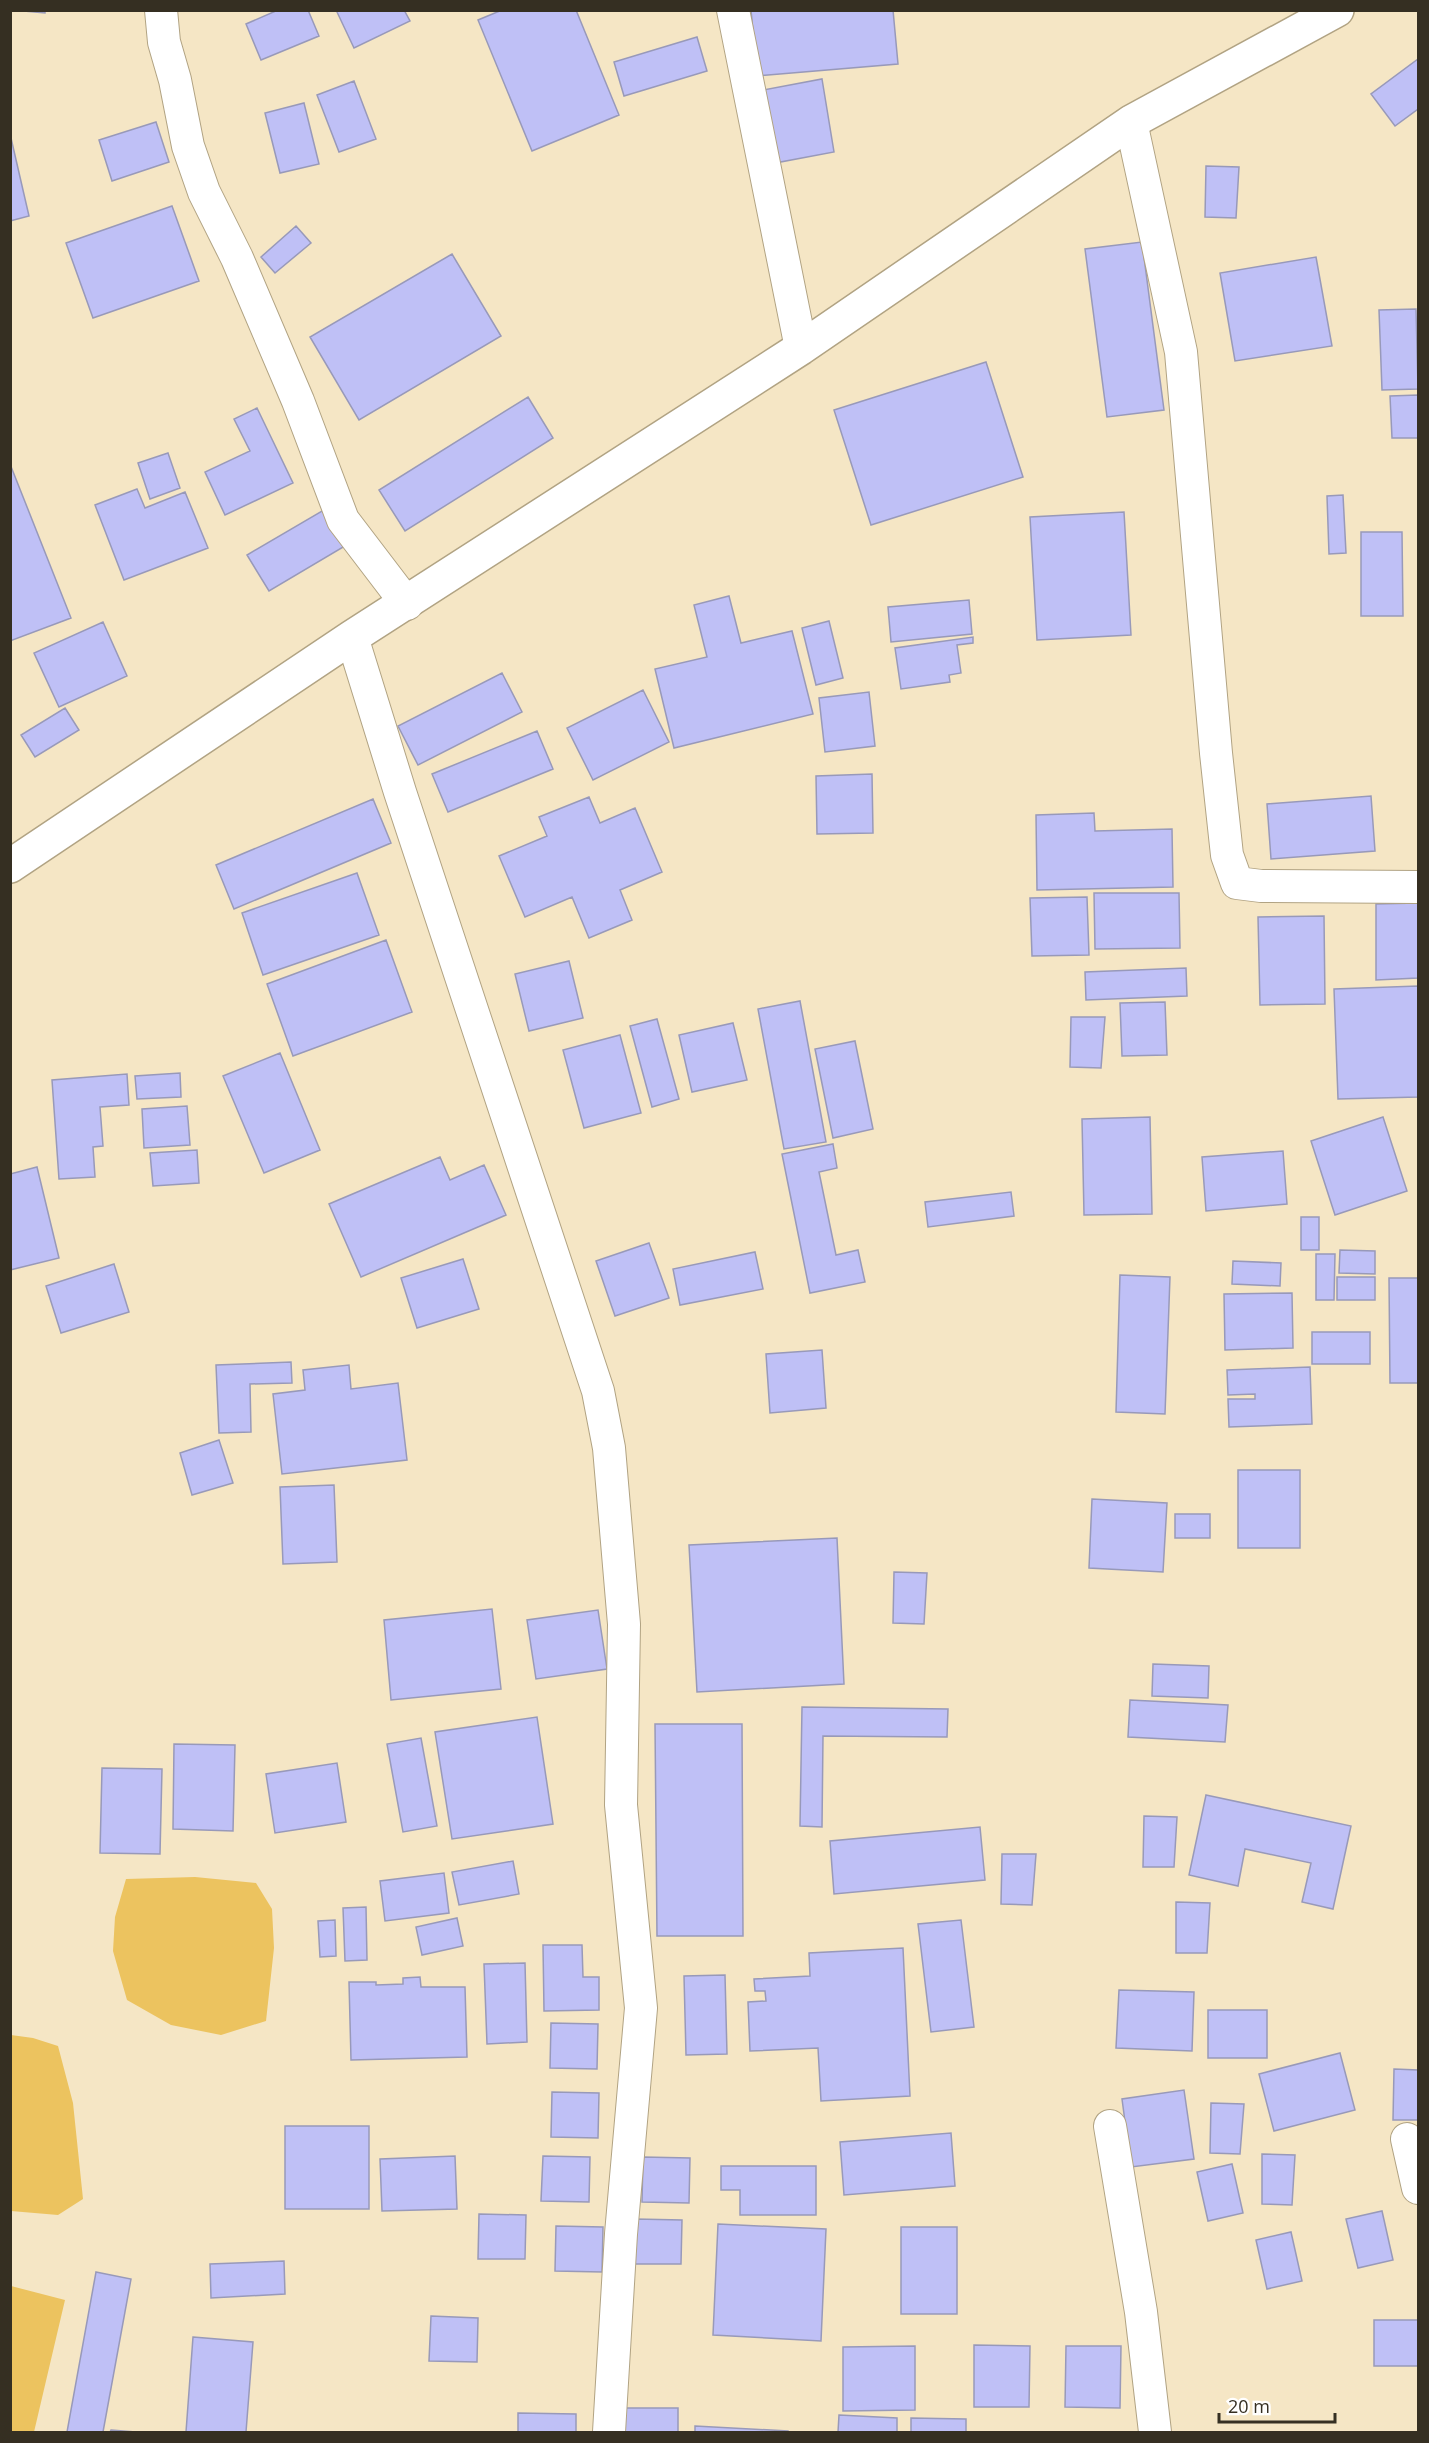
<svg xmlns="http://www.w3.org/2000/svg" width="1429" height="2443" viewBox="0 0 1429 2443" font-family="'Open Sans',sans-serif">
  <rect width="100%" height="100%" fill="#f5e6c5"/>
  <!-- water -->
  <path fill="#ecc35f" d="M195 1877 256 1883 272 1909 274 1948 266 2021 221 2035 171 2025 127 2000 113 1951 115 1917 126 1879Z
    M11 2035 33 2038 58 2046 73 2103 83 2199 58 2215 11 2211Z
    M11 2286 65 2300 34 2432H11Z"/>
  <!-- building -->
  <path fill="#bfc0f6" stroke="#9899b9" stroke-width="1.5" d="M12 10H45V13Z
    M278 10H308L319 36 261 60 246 24Z
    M339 10H404L410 21 354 48 337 12Z
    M502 10H576L619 115 532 151 478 20Z
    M751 10H893L898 64 757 76Z
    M697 37 707 71 624 96 614 62Z
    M1418 59V109L1395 126 1371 94Z
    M822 79 834 152 775 163 763 90Z
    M354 81 376 139 339 152 317 95Z
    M304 103 319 164 280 173 265 113Z
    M156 122 169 162 112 181 99 140Z
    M11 138 29 216 10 221V138Z
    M1206 166 1239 167 1236 218 1205 217Z
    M172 206 199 281 93 318 66 243Z
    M296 226 311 243 275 273 261 257Z
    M1142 242 1164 410 1107 417 1085 249Z
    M452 254 501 336 359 420 310 337Z
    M1316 257 1332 346 1235 361 1220 273Z
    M1416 309 1418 389 1382 390 1379 310Z
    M986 362 1023 477 871 525 834 410Z
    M1418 395V438H1392L1390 396Z
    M528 397 553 438 405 531 379 490Z
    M257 408 293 483 225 515 205 472 250 451 234 419Z
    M168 453 180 488 150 499 138 463Z
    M10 464 71 618 10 641Z
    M137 489 145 508 185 492 208 548 124 580 95 505Z
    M1343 495 1346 553 1329 554 1327 496Z
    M329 507 350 543 269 591 247 555Z
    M1124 512 1131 635 1037 640 1030 517Z
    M1361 532H1402L1403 616H1361Z
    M729 596 741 643 792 631 813 714 674 748 655 669 707 657 694 605Z
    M969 600 972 634 891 642 888 607Z
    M829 621 843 678 816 685 802 628Z
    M103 622 127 676 59 707 34 653Z
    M973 637V643L957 645 961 673 949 675 950 682 901 689 895 648Z
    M502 673 522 712 418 765 398 726Z
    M643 690 669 742 593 780 567 728Z
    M869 692 875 746 825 752 819 698Z
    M65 708 79 730 35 757 21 735Z
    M537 731 553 769 448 812 432 774Z
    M872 774 873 833 817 834 816 776Z
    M1371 796 1375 851 1271 859 1267 804Z
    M589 797 600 823 635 808 662 872 620 890 632 920 589 938 572 897 525 917 499 856 547 836 539 817Z
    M373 799 391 843 234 909 216 865Z
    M1094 813 1095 831 1172 829 1173 887 1037 890 1036 815Z
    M357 873 379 935 263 975 242 913Z
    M1094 893H1179L1180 948 1095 949Z
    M1087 897 1089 955 1032 956 1030 898Z
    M1418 903V978L1376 980V904Z
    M1324 916 1325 1004 1260 1005 1258 917Z
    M386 940 412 1012 293 1056 267 984Z
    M569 961 583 1018 529 1031 515 974Z
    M1186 968 1187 996 1086 1000 1085 972Z
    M1418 986V1097L1338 1099 1334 989Z
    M800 1001 826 1142 784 1149 758 1009Z
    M1165 1002 1167 1055 1122 1056 1120 1003Z
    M1071 1017H1105L1101 1068 1070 1067Z
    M657 1019 679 1099 652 1107 630 1026Z
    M733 1023 747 1080 692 1092 679 1035Z
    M620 1035 641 1113 584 1128 563 1050Z
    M855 1041 873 1129 833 1138 815 1049Z
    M280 1053 320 1150 264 1173 223 1076Z
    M180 1073 181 1097 137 1099 135 1076Z
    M127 1074 129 1105 100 1107 103 1146 93 1147 95 1177 59 1179 52 1080Z
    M187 1106 190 1145 144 1148 142 1109Z
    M1150 1117 1152 1214 1084 1215 1082 1119Z
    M1383 1117 1407 1191 1335 1215 1311 1141Z
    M833 1144 837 1168 819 1172 836 1255 858 1250 865 1282 810 1293 782 1154Z
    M197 1150 199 1183 153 1186 150 1153Z
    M1283 1151 1287 1204 1206 1211 1202 1157Z
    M440 1157 450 1180 484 1165 506 1215 361 1277 329 1204Z
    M37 1167 59 1258 10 1270V1174Z
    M1011 1192 1014 1216 928 1227 925 1202Z
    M1301 1217H1319V1250H1301Z
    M649 1243 669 1298 615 1316 596 1261Z
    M1340 1250 1375 1251V1274L1339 1273Z
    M755 1252 763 1289 680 1305 673 1269Z
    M1316 1254H1335L1334 1300H1316Z
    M463 1259 479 1309 417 1328 401 1278Z
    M1233 1261 1281 1263 1280 1286 1232 1284Z
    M114 1264 129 1312 61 1333 46 1286Z
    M1120 1275 1170 1277 1165 1414 1116 1412Z
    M1337 1277H1375V1300H1337Z
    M1389 1278H1418V1383H1390Z
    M1292 1293 1293 1348 1225 1350 1224 1294Z
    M1312 1332H1370V1364H1312Z
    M822 1350 826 1408 770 1413 766 1354Z
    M291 1362 292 1383 250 1384 251 1432 219 1433 216 1365Z
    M349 1365 351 1389 398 1383 407 1460 282 1474 273 1394 305 1390 303 1370Z
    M1310 1367 1312 1424 1229 1427 1228 1399H1255V1394L1228 1395 1227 1370Z
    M219 1440 233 1483 192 1495 180 1453Z
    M1238 1470H1300V1548H1238Z
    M334 1485 337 1562 283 1564 280 1487Z
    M1092 1499 1167 1503 1163 1572 1089 1568Z
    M1175 1514H1210V1538H1175Z
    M837 1538 844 1684 697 1692 689 1545Z
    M894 1572 927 1573 924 1624 893 1623Z
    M492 1609 501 1689 391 1700 384 1620Z
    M598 1610 607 1669 536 1679 527 1620Z
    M1153 1664 1209 1666 1208 1698 1152 1696Z
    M1130 1700 1228 1705 1225 1742 1128 1737Z
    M802 1707 948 1709 947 1737 823 1736 822 1827 800 1826Z
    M537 1717 553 1824 452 1839 435 1732Z
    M655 1724H742L743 1936H657Z
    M421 1738 437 1826 403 1832 387 1744Z
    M174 1744 235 1745 233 1831 173 1829Z
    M337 1763 346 1822 275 1833 266 1774Z
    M102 1768 162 1769 160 1854 100 1853Z
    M1206 1795 1351 1826 1333 1909 1302 1902 1311 1863 1245 1849 1238 1886 1189 1875Z
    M1144 1816 1177 1817 1174 1867H1143Z
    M980 1827 985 1880 834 1894 830 1841Z
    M1002 1854H1036L1032 1905 1001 1904Z
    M513 1861 519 1894 459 1905 452 1872Z
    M444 1873 449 1913 385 1921 380 1881Z
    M1176 1902 1210 1903 1207 1953H1176Z
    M366 1907 367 1960 345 1961 343 1908Z
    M457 1918 463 1946 422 1955 416 1927Z
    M335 1920 336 1956 320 1957 318 1921Z
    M961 1920 974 2027 931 2032 918 1924Z
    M543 1945H582L583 1977H599V2010L544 2011Z
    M903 1948 910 2096 821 2101 818 2048 750 2051 748 2002 766 2001 765 1991H755L754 1979 810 1976 809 1953Z
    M525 1963 527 2042 487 2044 484 1964Z
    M725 1975 727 2054 686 2055 684 1976Z
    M420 1977 421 1987H465L467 2057 351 2060 349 1982H376V1985L403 1984V1978Z
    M1119 1990 1194 1992 1192 2051 1116 2048Z
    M1208 2010H1267V2058H1208Z
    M551 2023 598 2024 597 2069 550 2068Z
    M1340 2053 1355 2110 1274 2131 1259 2074Z
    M1394 2069 1418 2070V2120H1393Z
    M1184 2090 1194 2159 1131 2167 1122 2099Z
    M552 2092 599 2093 598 2138 551 2137Z
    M1211 2103 1244 2104 1240 2154 1210 2153Z
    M285 2126H369V2209H285Z
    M951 2133 955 2186 844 2195 840 2142Z
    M1262 2154 1295 2155 1292 2205 1262 2204Z
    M455 2156 457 2209 382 2211 380 2159Z
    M543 2156 590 2157 589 2202 541 2201Z
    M643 2157 690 2158 689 2203 642 2202Z
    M1232 2164 1243 2213 1208 2221 1197 2172Z
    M721 2166H816V2215H740V2190H721Z
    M1382 2211 1393 2260 1358 2268 1346 2219Z
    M479 2214 526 2215 525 2259H478Z
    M635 2219 682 2220 681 2264H634Z
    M718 2224 826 2229 821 2341 713 2335Z
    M556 2226 603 2227 602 2272 555 2271Z
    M901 2227H957V2314H901Z
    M1291 2232 1302 2281 1267 2289 1256 2240Z
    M284 2261 285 2294 211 2298 210 2264Z
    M96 2272 131 2279 103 2432H67Z
    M431 2316 478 2318 477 2362 429 2361Z
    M1374 2320H1418V2366H1374Z
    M193 2337 253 2342 246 2432H186Z
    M974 2345 1030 2346 1029 2407H974Z
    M915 2346V2410L843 2411V2347Z
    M1066 2346H1121L1120 2408 1065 2407Z
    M620 2408H678V2432H619Z
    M518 2413 576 2414V2432H518Z
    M839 2415 897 2418V2432H838Z
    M911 2418 966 2419V2432H911Z
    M695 2426 788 2431V2432H695Z
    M111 2430 136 2432H110Z"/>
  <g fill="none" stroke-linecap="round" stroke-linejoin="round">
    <defs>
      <path id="minor" d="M161 10 164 42 175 80 188 146 204 192 237 258 298 401 343 520 407 604
        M733 10 801 348
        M1131 122 1181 352 1216 753 1227 855 1237 883 1261 886 1418 887
        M352 637 400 792 598 1391 609 1448 624 1624 621 1805 641 2008 621 2234 609 2432
        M1110 2126 1141 2312 1155 2432
        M1407 2139 1418 2188"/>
      <path id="trunk" d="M10 866 352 637 801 348 1131 122 1337 10"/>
    </defs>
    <!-- minor casing -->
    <use href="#minor" stroke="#b1a383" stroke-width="34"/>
    <!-- trunk casing -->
    <use href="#trunk" stroke="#b1a383" stroke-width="36"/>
    <!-- minor -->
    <use href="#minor" stroke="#fff" stroke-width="32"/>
    <!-- trunk -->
    <use href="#trunk" stroke="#fff" stroke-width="33"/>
  </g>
  <!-- border -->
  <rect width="1429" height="2443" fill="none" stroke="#352f22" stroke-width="24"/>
  <!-- scale -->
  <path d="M1219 2413v9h116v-9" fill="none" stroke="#352f22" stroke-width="3"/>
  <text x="1228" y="2413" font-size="18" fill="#352f22" stroke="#ffffff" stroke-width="4.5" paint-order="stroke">20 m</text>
</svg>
